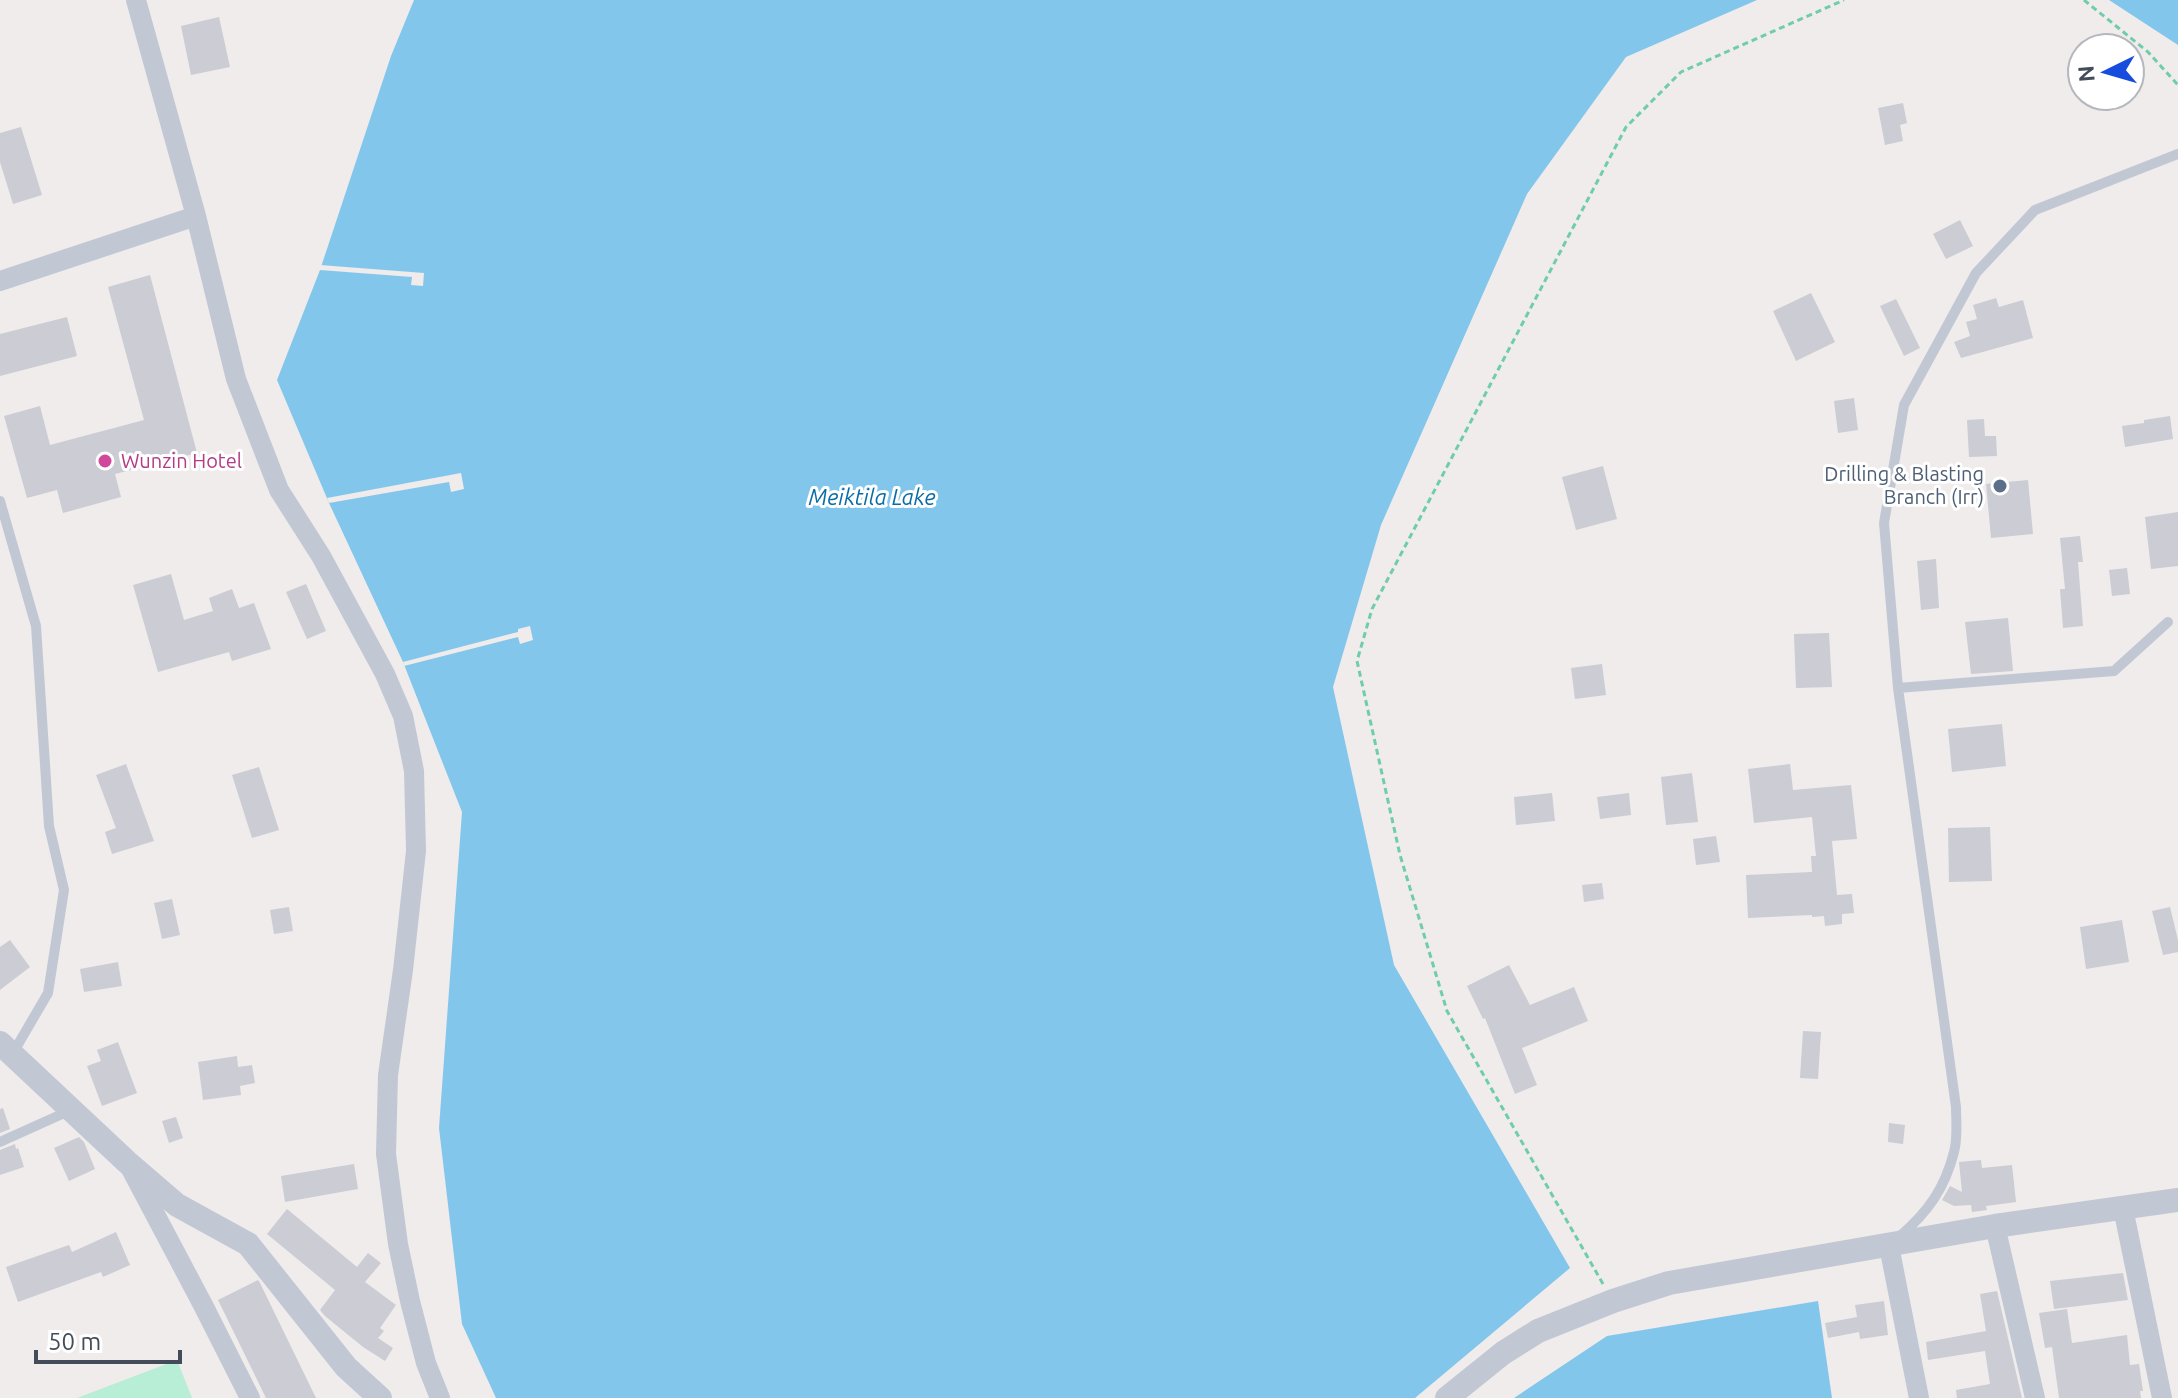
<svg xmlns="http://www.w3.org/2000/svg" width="2178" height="1398" viewBox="0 0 2178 1398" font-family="Ubuntu,sans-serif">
  <rect width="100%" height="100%" fill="#efeceb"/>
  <!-- green -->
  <path fill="#b7eed5" d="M177 1360 192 1398H77Z"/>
  <!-- water -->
  <path fill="#83c6ec" d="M414 0H1757L1626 57 1527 194 1381 525 1333 687 1394 965 1570 1268 1415 1398H496L462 1324 439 1128 462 812 403 662 329 503 277 380 320 270 391 56Z
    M2109 0H2178V45Z
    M1818 1301 1832 1398H1514L1607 1336Z"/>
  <!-- pier -->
  <path fill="#efeceb" d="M320 265 424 273 423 286 411 285 412 277 320 270Z
    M461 473 464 489 451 492 449 482 329 503 327 498Z
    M530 626 533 640 520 644 518 637 404 666 403 662 518 632V629Z"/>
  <!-- building -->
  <path fill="#cbccd4" d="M219 17 230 67 191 75 181 26Z
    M1903 103 1907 123 1900 125 1903 141 1885 145 1878 108Z
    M21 127 42 195 13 204 0 162V133Z
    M1960 220 1973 246 1946 259 1933 234Z
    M150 275 197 453 115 474 121 497 63 513 57 490 27 498 4 416 40 406 50 445 144 420 108 287Z
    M1811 293 1835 342 1796 361 1773 311Z
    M1996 298 1999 307 2023 300 2033 338 1961 358 1954 342 1970 336 1966 322 1977 319 1973 305Z
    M1896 299 1920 348 1904 356 1880 306Z
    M67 317 77 356 0 376V334Z
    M1854 398 1858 430 1838 433 1834 401Z
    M2170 416 2173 439 2125 447 2122 426 2144 423V420Z
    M1984 419 1985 436H1996L1997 456 1969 457 1967 420Z
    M1603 466 1617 519 1576 530 1562 477Z
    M2028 480 2033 534 1991 538 1986 484Z
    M2178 512V566L2151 569 2145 517Z
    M2080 536 2083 562H2078L2083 626 2063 628 2060 589H2065L2060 538Z
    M1936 559 1939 608 1921 610 1917 561Z
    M2127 568 2130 594 2112 596 2109 570Z
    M171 574 184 620 213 611 209 598 232 589 239 608 254 603 271 649 232 661 229 652 158 672 133 585Z
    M306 584 326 631 307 639 286 592Z
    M2008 618 2013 671 1971 674 1965 622Z
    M1829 633 1832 687 1796 688 1794 634Z
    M1602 664 1606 695 1575 699 1571 668Z
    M2002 724 2006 766 1952 772 1948 729Z
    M126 764 154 841 112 854 105 832 116 828 96 775Z
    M1790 764 1793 790 1851 785 1857 839 1832 841 1837 895 1852 894 1854 913 1842 914V924L1825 926 1824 916 1812 917V915L1748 918 1746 875 1812 872 1811 856H1816L1812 817 1754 823 1748 769Z
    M259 767 279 830 252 838 232 775Z
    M1692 773 1698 822 1666 825 1661 777Z
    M1552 793 1555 821 1516 825 1514 797Z
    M1629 793 1631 815 1600 819 1597 797Z
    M1990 827 1992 881 1949 882 1948 828Z
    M1716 836 1720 862 1696 865 1693 839Z
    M1602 883 1604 899 1584 902 1582 885Z
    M172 899 180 935 162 939 154 903Z
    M289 907 293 931 274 934 270 910Z
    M2170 907 2178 940V952L2163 955 2152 911Z
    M2122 920 2129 962 2086 969 2080 927Z
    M10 940 30 967 0 990V947Z
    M118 962 122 986 84 992 80 969Z
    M1509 965 1530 1005 1574 987 1588 1021 1522 1048 1537 1085 1515 1094 1485 1018 1483 1019 1467 986Z
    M1803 1031 1821 1032 1818 1079 1800 1078Z
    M118 1042 137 1093 102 1106 87 1066 101 1061 97 1050Z
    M237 1056 238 1067 252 1065 255 1083 240 1086 241 1095 203 1100 198 1062Z
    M3 1108 10 1129 0 1133V1109Z
    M176 1117 183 1138 169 1143 162 1121Z
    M1889 1123 1905 1125 1903 1144 1888 1142Z
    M79 1137 84 1142 95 1169 69 1181 54 1148Z
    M15 1144 16 1149 18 1148 24 1167 0 1175V1150Z
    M1981 1160 1982 1168 2012 1165 2016 1202 1986 1206 1987 1210 1972 1212 1971 1205 1954 1206 1942 1200 1950 1186 1962 1192 1959 1162Z
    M354 1164 358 1189 285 1202 281 1176Z
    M287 1209 357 1267 368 1253 381 1263 365 1282 396 1305 380 1328 384 1331 378 1338 393 1348 385 1361 363 1347 325 1316 320 1310 335 1290 267 1234Z
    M116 1232 130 1265 103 1277 101 1272 18 1302 6 1267 69 1245 72 1252Z
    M2123 1273 2128 1300 2054 1309 2050 1281Z
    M258 1280 260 1283 316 1398H266L218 1300Z
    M1997 1291 2022 1398H1957L1956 1390 1990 1384 1985 1351 1928 1360 1926 1342 1986 1331 1980 1294Z
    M1884 1301 1888 1335 1860 1339 1859 1332 1828 1338 1825 1323 1857 1317 1855 1305Z
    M2067 1309 2072 1343 2127 1335 2130 1365 2139 1364 2143 1391H2140L2141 1398H2059L2052 1347 2045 1348 2039 1313Z"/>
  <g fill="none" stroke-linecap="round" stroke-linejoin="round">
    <!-- path -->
    <path stroke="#6fcdad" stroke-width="3" stroke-dasharray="6 4" stroke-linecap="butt" d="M2084 0 2148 52 2178 85
      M1603 1284 1447 1011 1400 855 1357 661 1372 609 1626 127 1681 72 1844 0"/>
    <!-- service -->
    <path stroke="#c1c8d4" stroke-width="10" d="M0 501 36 626 49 826 64 890 48 993 13 1053
      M1898 688 2114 671 2168 622
      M0 1142 71 1110
      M1900 1236C1928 1212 1945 1188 1954 1152 1958 1138 1956 1121 1956 1107L1898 688 1884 523 1904 405 1976 273 2035 210 2178 154"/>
    <!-- minor -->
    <path stroke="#c1c8d4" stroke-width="20" d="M196 216 236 379 279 490 321 556 385 674 403 716 414 771 416 851 403 970 388 1075 386 1154 398 1244 410 1301 426 1363 440 1398
      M0 281 196 216 136 0
      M130 1167 203 1305 250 1398
      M2123 1208 2162 1398
      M1995 1226 2035 1398
      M1889 1246 1919 1398"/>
    <!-- tertiary -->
    <path stroke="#c1c8d4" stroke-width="24" d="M0 1043 127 1162 177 1205 248 1244 346 1367 380 1398
      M1447 1398 1503 1353 1538 1331 1613 1301 1669 1283 1995 1226 2178 1200"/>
  </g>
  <!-- markers -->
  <circle fill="#d1479c" stroke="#fff" stroke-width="3" cx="105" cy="461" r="8"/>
  <circle fill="#5c6f8a" stroke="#fff" stroke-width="3" cx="2000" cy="486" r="8"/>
  <g text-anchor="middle" stroke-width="6" stroke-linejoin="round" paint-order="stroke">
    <!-- hotel labels -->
    <g font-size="20" fill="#b23c85" stroke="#fff" text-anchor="start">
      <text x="121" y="468">Wunzin Hotel</text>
    </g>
    <!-- service labels -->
    <g font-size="20" fill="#4e5e75" stroke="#fff" text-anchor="end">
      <text x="1984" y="481">Drilling &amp; Blasting<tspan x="1984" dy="23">Branch (Irr)</tspan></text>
    </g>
    <!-- water labels -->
    <g font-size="22" font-style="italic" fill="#0a6ca6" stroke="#fff">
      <text x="872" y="505">Meiktila Lake</text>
    </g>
  </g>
  <!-- north arrow -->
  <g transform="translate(2106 72) rotate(265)"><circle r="38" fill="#ffffff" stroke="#b4b7bd" stroke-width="2"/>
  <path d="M0-6L14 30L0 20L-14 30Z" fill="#164dde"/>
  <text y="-12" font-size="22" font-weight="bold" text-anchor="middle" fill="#444c59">N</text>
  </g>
  <!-- scale -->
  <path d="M36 1350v12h144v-12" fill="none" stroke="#444c59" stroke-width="4"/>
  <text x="48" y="1350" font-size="24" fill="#444c59" stroke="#ffffff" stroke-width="6" paint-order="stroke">50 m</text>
</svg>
